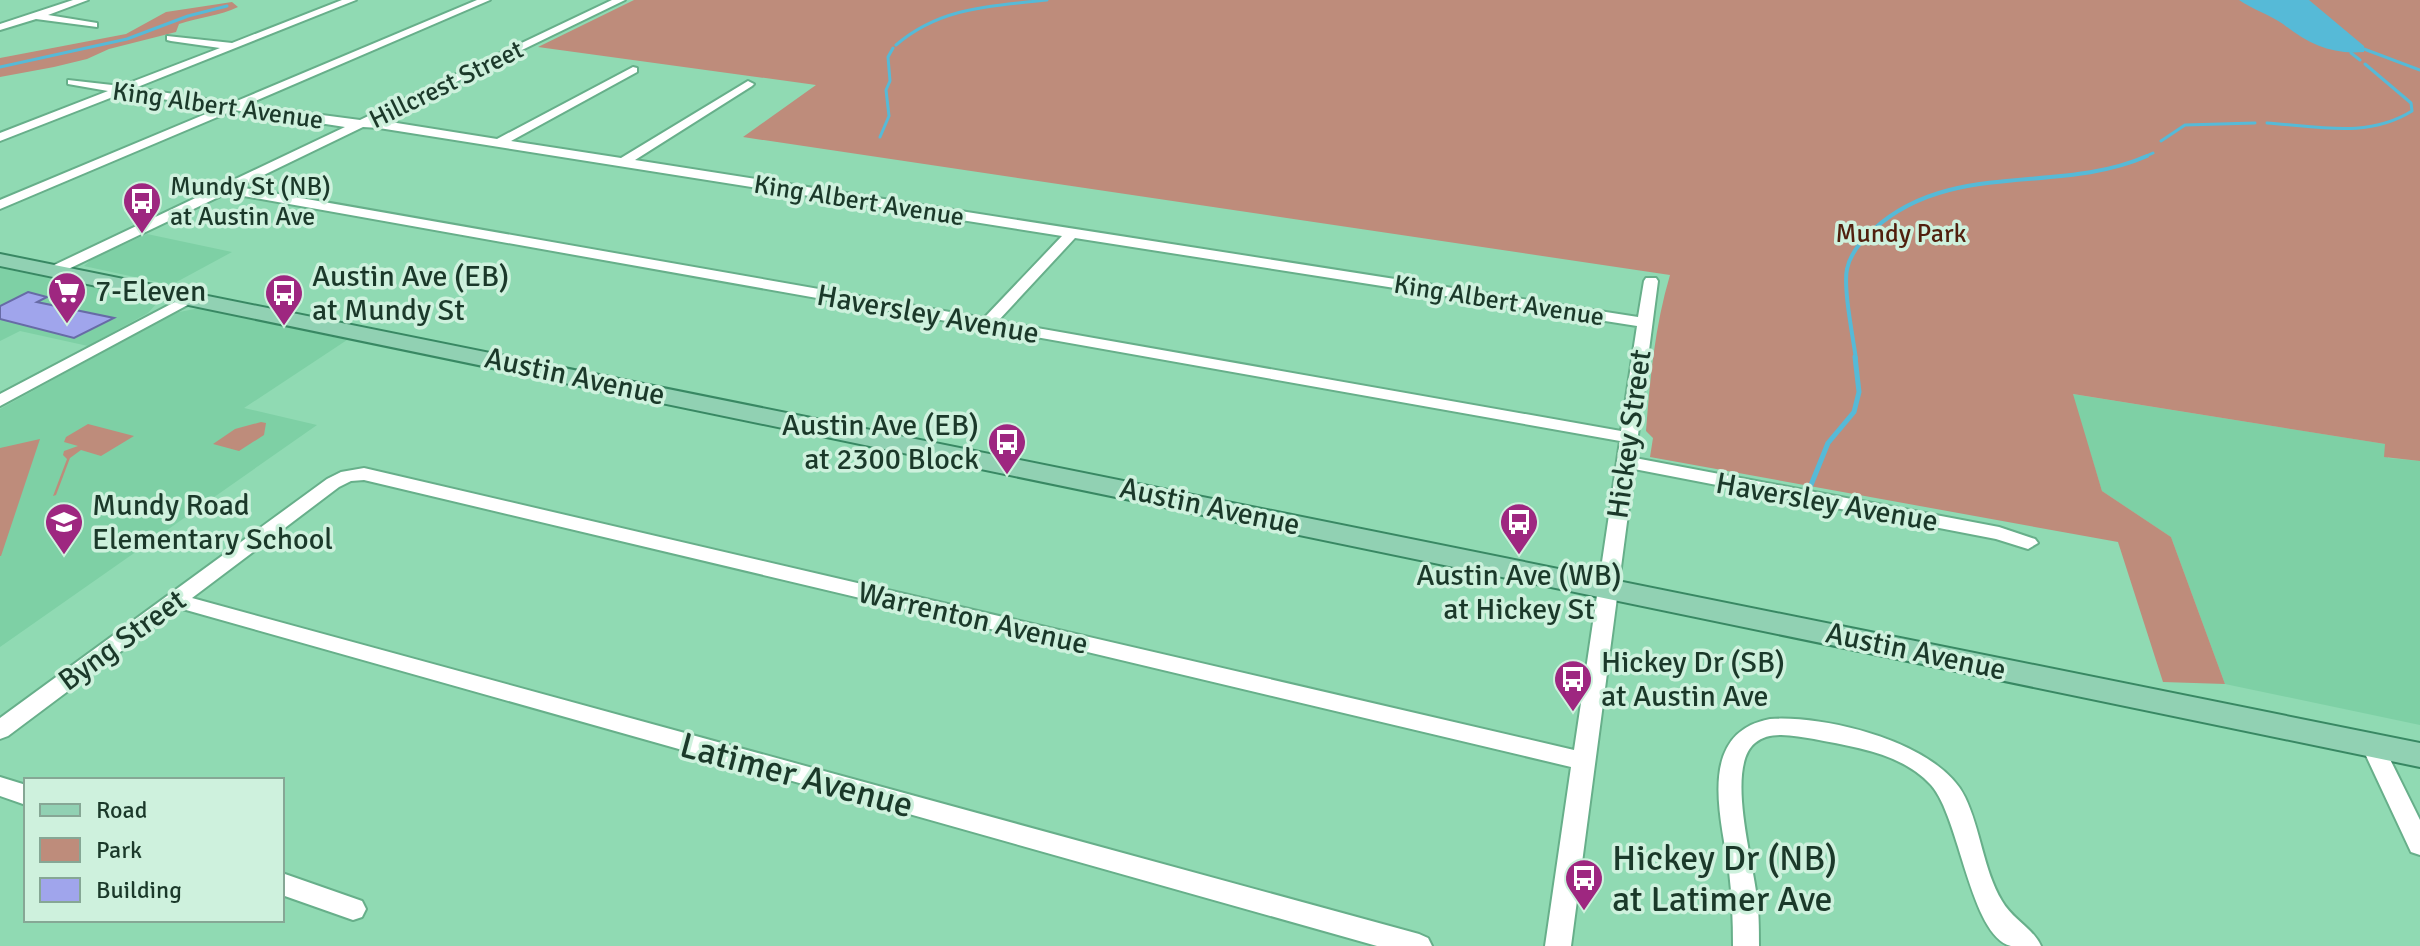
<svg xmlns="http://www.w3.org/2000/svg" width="2420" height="946" viewBox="0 0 2420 946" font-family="Signika,sans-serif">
  <rect width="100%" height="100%" fill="#90dab3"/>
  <!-- built -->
  <path fill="#7ed0a5" d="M147 234 232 252 171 285 84 266 92 259Z
    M0 268 149 298 157 303 148 313 88 346 20 331 0 341Z
    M200 308 347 340 244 408 317 425 0 647V409L174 313Z
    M2072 394 2385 444 2388 458 2420 461V725L2225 684 2171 537 2102 491Z"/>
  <!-- green -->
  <path fill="#be8c7b" d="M634 0H2420V461L2384 457 2385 444 2073 394 2102 491 2171 537 2225 684 2163 682 2118 542 1650 457 1653 438 1646 431C1650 379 1655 325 1670 275L743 137 816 85 538 47Z
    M232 2 238 7C220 16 199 17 179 24L176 32 109 49 87 59 54 67 0 77V58L126 34 166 12Z
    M261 422 266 423 264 435 239 451 213 444 235 429Z
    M88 424 134 436 101 456 81 450 70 458 56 495 53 496 67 459 63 455 64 451 78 446 64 442 66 437Z
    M40 439 1 556H0V448Z"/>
  <!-- water -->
  <path fill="#56bad7" d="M2239 0H2309L2364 46V52C2332 55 2308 44 2283 24 2270 15 2252 9 2239 0Z"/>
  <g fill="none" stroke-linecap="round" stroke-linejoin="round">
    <!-- stream-far2 -->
    <path stroke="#56bad7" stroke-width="3" d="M896 45C940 7 991 6 1047 0
      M2364 49 2420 70
      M2351 53 2360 60
      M0 67 127 39 188 16 227 6
      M2267 123C2317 126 2367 139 2412 111L2411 103 2365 64
      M880 137 889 116 886 90 890 81 888 57 893 48
      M2161 141 2185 125 2255 123
      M2142 158 2153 153"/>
    <!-- stream-far1 -->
    <path stroke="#56bad7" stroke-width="4" d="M1856 359C1853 337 1843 288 1847 269 1850 253 1863 239 1874 229 1951 159 2059 195 2147 156"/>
    <!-- stream -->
    <path stroke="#56bad7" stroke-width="5" d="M1811 485 1828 443 1854 412 1859 392 1855 357"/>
  </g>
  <!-- building -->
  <path fill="#a0a5ec" stroke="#676ba6" stroke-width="2" d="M28 292 47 297 37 302 114 318 74 338 0 319V306Z"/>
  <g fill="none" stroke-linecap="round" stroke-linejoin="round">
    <defs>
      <path id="minor" d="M73 0H88L48 15 97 23V27L36 19 0 30V24Z
        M342 0H356L135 88 232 103 477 0H490L246 105 360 120 612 0H625L378 120 497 139 633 67 637 68V72L511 141 621 158 748 81 754 84 752 86 635 160 1638 317 1644 281 1646 278H1656L1658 281 1635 458 1999 527 2035 539 2038 543 2028 549 1996 539 1634 469 1571 946H1545L1571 767 364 480 351 481 339 487 192 598 1419 934 1428 938 1432 946H1377L179 608 8 736 0 739V718L327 479 341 472 364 468 1574 750 1620 441 227 193 60 273H50V267L345 127 234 110 0 209V200L220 108 123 93 0 141V133L108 91 68 84V80L121 86 220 48 171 41 167 40V36L232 43ZM363 127 379 128 1062 236 984 318 239 187ZM1075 238 1637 326 1621 431 998 321Z
        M190 294 197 298 195 301 0 406V394Z
        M1770 719C1827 715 1939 743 1965 797 1981 830 1983 869 2002 901 2012 919 2033 928 2041 946 2032 946 2019 946 2011 946 1970 936 1960 817 1931 785 1902 753 1854 747 1814 739 1795 736 1770 730 1755 743 1726 766 1752 859 1756 891 1759 909 1759 928 1759 946H1733C1733 921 1732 896 1729 871 1721 817 1696 733 1770 719Z
        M2372 736 2380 739 2420 820V855L2411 852 2361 745 2364 739Z
        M0 777 26 785V805L0 796Z
        M282 873 362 901 366 909 362 917 353 920 282 895Z"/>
      <path id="major" d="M0 254 2420 743V767L0 266Z"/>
    </defs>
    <!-- minor casing -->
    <use href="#minor" stroke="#67af8a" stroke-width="4"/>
    <!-- major casing -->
    <use href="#major" stroke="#388863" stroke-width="4"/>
    <!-- minor -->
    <use href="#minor" fill="#fff" fill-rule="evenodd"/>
    <!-- major -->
    <use href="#major" fill="#91d1b3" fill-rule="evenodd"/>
  </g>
  <!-- icons -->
  <defs>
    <symbol id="bus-pin" viewBox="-11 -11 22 30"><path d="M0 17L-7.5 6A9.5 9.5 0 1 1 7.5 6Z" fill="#9e2780" stroke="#cef1dd"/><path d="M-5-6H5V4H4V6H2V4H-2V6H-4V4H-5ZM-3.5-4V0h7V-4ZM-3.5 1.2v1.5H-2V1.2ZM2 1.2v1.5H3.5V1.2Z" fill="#fff"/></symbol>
    <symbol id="supermarket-pin" viewBox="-11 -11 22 30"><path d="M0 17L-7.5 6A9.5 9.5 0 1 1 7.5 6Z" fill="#9e2780" stroke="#cef1dd"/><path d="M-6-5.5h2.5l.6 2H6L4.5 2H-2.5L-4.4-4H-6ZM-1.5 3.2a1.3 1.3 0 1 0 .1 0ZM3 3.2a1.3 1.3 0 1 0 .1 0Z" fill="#fff"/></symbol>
    <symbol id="school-pin" viewBox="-11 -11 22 30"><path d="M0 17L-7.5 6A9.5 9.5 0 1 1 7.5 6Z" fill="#9e2780" stroke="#cef1dd"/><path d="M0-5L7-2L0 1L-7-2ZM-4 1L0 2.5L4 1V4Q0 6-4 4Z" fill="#fff"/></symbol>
  </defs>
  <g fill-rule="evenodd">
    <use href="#bus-pin" x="120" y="179" width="44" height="60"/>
    <use href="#supermarket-pin" x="45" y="269" width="44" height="60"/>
    <use href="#bus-pin" x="262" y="271" width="44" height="60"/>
    <use href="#bus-pin" x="985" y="420" width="44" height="60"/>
    <use href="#school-pin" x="42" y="500" width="44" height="60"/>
    <use href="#bus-pin" x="1497" y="500" width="44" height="60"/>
    <use href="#bus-pin" x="1551" y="657" width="44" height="60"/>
    <use href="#bus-pin" x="1562" y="856" width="44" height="60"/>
  </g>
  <g text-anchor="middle" stroke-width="7" stroke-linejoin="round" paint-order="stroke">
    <!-- far-street labels -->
    <g font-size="26" fill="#1b392a" stroke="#cef1dd">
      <text transform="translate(446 84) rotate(-26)" y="9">Hillcrest Street</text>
      <text transform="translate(218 105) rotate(8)" y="9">King Albert Avenue</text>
      <text transform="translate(859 200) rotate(9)" y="9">King Albert Avenue</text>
      <text transform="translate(1499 300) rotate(9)" y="9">King Albert Avenue</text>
    </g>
    <!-- far-poi labels -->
    <g font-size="26" fill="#1b392a" stroke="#cef1dd" text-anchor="start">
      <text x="170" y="195">Mundy St (NB)<tspan x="170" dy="30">at Austin Ave</tspan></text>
    </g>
    <!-- far-park labels -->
    <g font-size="26" fill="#501f0d" stroke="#cef1dd">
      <text x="1901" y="242">Mundy Park</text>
    </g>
    <!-- poi labels -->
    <g font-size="30" fill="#1b392a" stroke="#cef1dd" text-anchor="start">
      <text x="312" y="286">Austin Ave (EB)<tspan x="312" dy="34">at Mundy St</tspan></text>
      <text x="95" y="301">7-Eleven</text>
      <text x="979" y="435" text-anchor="end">Austin Ave (EB)<tspan x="979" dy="34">at 2300 Block</tspan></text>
      <text x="92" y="515">Mundy Road<tspan x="92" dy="34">Elementary School</tspan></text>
      <text x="1519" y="585" text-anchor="middle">Austin Ave (WB)<tspan x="1519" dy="34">at Hickey St</tspan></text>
      <text x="1601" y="672">Hickey Dr (SB)<tspan x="1601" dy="34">at Austin Ave</tspan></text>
    </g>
    <!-- street labels -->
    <g font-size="30" fill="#1b392a" stroke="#cef1dd">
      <text transform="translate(928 314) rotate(10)" y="10">Haversley Avenue</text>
      <text transform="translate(575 376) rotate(12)" y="10">Austin Avenue</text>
      <text transform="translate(1629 434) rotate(-82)" y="10">Hickey Street</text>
      <text transform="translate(1827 502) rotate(10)" y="10">Haversley Avenue</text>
      <text transform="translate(1210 506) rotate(12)" y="10">Austin Avenue</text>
      <text transform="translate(973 618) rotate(13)" y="10">Warrenton Avenue</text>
      <text transform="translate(122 640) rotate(-36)" y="10">Byng Street</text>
      <text transform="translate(1916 651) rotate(12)" y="10">Austin Avenue</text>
    </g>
    <!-- near-street labels -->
    <g font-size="36" fill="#1b392a" stroke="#cef1dd">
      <text transform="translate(797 774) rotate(15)" y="13">Latimer Avenue</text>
    </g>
    <!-- near-poi labels -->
    <g font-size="36" fill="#1b392a" stroke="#cef1dd" text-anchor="start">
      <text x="1612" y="870">Hickey Dr (NB)<tspan x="1612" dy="41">at Latimer Ave</tspan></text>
    </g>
  </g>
  <!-- legend -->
  <rect x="24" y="778" width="260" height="144" fill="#cef1dd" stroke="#86a795" stroke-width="2"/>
  <rect x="40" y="804" width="40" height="12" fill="#91d1b3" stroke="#86a795" stroke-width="2"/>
  <text x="96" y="818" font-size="24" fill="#1b392a">Road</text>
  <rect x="40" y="838" width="40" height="24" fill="#be8c7b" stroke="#86a795" stroke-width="2"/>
  <text x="96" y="858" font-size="24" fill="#1b392a">Park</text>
  <rect x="40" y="878" width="40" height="24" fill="#a0a5ec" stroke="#86a795" stroke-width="2"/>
  <text x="96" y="898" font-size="24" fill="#1b392a">Building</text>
</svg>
